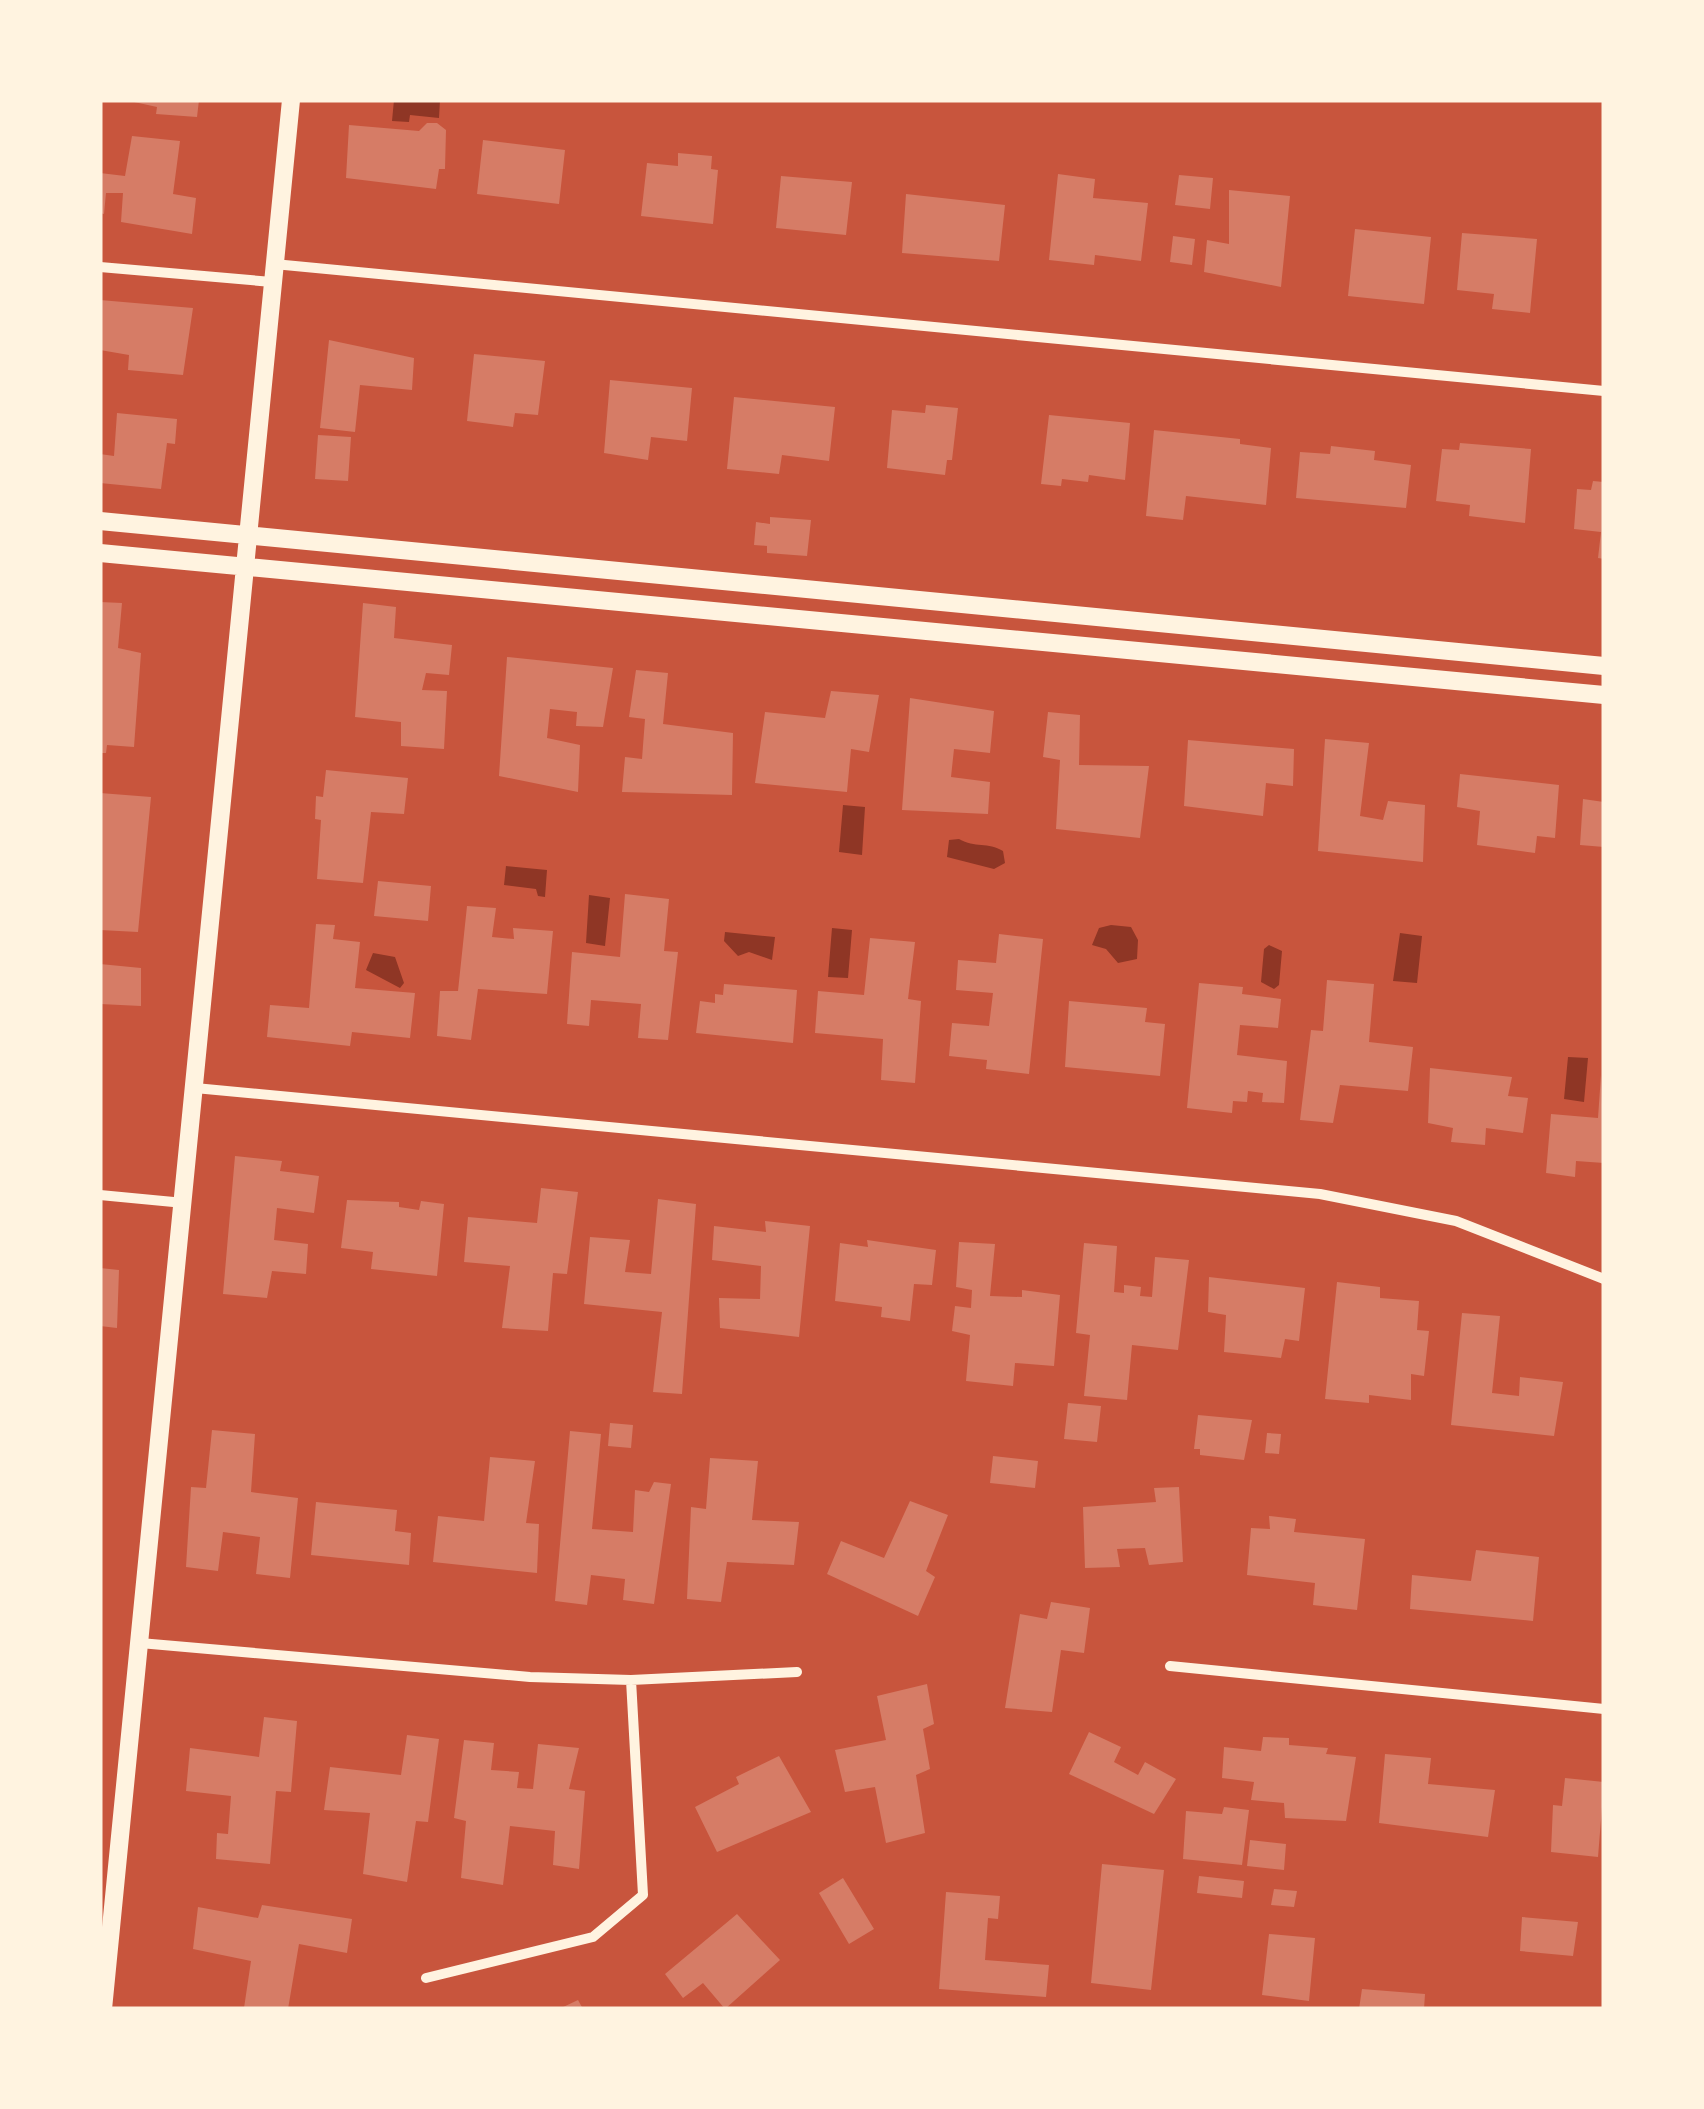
<svg xmlns="http://www.w3.org/2000/svg" width="1704" height="2109" viewBox="0 0 1704 2109" font-family="Bitter,serif">
  <rect width="100%" height="100%" fill="#c8553d"/>
  <!-- water -->
  <path fill="#8f3625" d="M394 100H440L439 118 410 115 409 122 392 121Z
    M843 805 865 807 862 855 839 852Z
    M959 839C975 848 988 842 1003 851L1005 863 994 869 947 857 949 840Z
    M506 866 547 870 545 897 538 896 536 889 504 885Z
    M589 895 610 898 605 946 586 943Z
    M1111 925 1131 927 1138 940 1137 959 1118 963 1106 949 1092 945 1099 928Z
    M832 928 852 930 848 978 828 977Z
    M725 932 775 937 772 960 749 952 738 956 724 941Z
    M1400 933 1422 936 1417 983 1393 981Z
    M1269 945 1282 951 1279 985 1274 989 1261 982 1264 949Z
    M373 953 395 957 404 983 400 988 366 970Z
    M1568 1057 1588 1058 1584 1102 1564 1099Z"/>
  <!-- building -->
  <path fill="#d67c66" d="M125 100H199L197 117 156 114 157 107Z
    M427 123H437L446 130 445 169H439L436 189 346 178 349 125 419 131Z
    M132 136 180 141 173 194 196 198 192 234 121 222 123 193H106L104 214 100 213V173L125 176Z
    M483 140 565 150 559 204 477 194Z
    M678 153 712 156 711 169 718 170 713 224 641 216 647 163 678 166Z
    M1058 174 1095 179 1093 198 1148 203 1141 261 1095 255 1094 265 1049 260Z
    M1179 175 1213 178 1210 209 1175 205Z
    M781 176 852 182 846 235 776 228Z
    M1229 190 1290 196 1281 287 1204 272 1207 240 1229 244Z
    M906 194 1005 205 999 261 902 253Z
    M1355 229 1431 237 1424 304 1348 296Z
    M1462 233 1537 239 1530 313 1492 309 1494 294 1457 290Z
    M1173 236 1195 239 1192 265 1170 262Z
    M100 300 193 308 183 375 128 370 129 355 100 350Z
    M329 340 414 358 412 390 360 385 355 432 320 428Z
    M474 354 545 361 538 415 515 413 513 427 467 421Z
    M610 380 692 388 687 441 651 437 648 460 604 453Z
    M734 397 835 407 829 461 782 455 779 474 727 469Z
    M926 405 958 408 952 460H947L945 475 887 468 892 410 925 413Z
    M117 413 177 419 175 444 167 443 161 489 100 483V454L114 456Z
    M1049 415 1130 423 1125 480 1089 475 1088 482 1062 479 1061 486 1041 484Z
    M1154 430 1240 439V444L1271 448 1266 505 1186 496 1183 520 1146 516Z
    M318 435 351 437 348 481 315 479Z
    M1460 443 1531 449 1525 523 1469 516 1470 505 1436 501 1442 449 1459 450Z
    M1331 446 1375 451 1374 460 1411 465 1406 508 1296 498 1300 452 1330 454Z
    M1593 481 1604 482V559L1598 558 1601 532 1574 529 1577 489 1591 490Z
    M770 517 811 520 807 556 767 553V546L754 545 756 522 770 524Z
    M100 602 122 603 118 648 141 653 134 747 107 745 106 753H100Z
    M363 603 396 607 394 638 452 645 449 675 426 673 422 690 447 691 444 749 401 746V722L355 717Z
    M507 657 613 668 603 727 576 726 577 712 550 709 547 738 580 745 578 792 499 776Z
    M636 670 668 673 663 724 733 733 732 795 622 792 625 757 642 759 645 719 629 717Z
    M831 691 879 695 869 752 851 749 847 792 755 783 765 712 825 718Z
    M910 698 994 711 990 753 954 749 951 777 990 782 988 814 902 810Z
    M1048 712 1080 715 1079 765 1149 766 1140 838 1056 829 1060 760 1043 757Z
    M1325 739 1369 743 1360 816 1383 820 1388 801 1425 805 1423 862 1318 851Z
    M1188 740 1294 749 1293 786 1266 783 1263 816 1184 806Z
    M326 770 408 778 404 814 371 812 363 883 317 879 321 820 315 819 316 796 323 797Z
    M1460 774 1559 785 1555 838 1537 836 1535 853 1477 845 1480 811 1457 807Z
    M100 793 151 797 138 932 100 930Z
    M1583 799 1604 802V847L1580 845Z
    M378 881 431 886 428 921 374 916Z
    M625 894 669 899 664 951 678 952 668 1040 638 1038 641 1004 591 1000 589 1026 567 1024 572 952 620 957Z
    M467 906 496 908 492 937 514 939 513 928 553 931 547 994 478 989 471 1040 437 1036 440 991H458Z
    M316 924 335 925 333 939 360 942 355 988 415 993 410 1038 352 1032 350 1046 267 1037 270 1005 309 1008Z
    M999 934 1043 939 1029 1074 986 1069 987 1060 949 1056 952 1023 989 1026 993 993 956 990 958 960 996 963Z
    M870 938 915 942 908 999 921 1001 915 1083 881 1080 883 1039 815 1033 818 991 864 995Z
    M100 964 141 968V1006L100 1004Z
    M1327 980 1374 984 1369 1042 1413 1047 1408 1091 1340 1085 1333 1123 1300 1120 1311 1030 1323 1031Z
    M1199 983 1243 987 1242 994 1281 999 1278 1028 1240 1025 1237 1055 1287 1061 1284 1103 1262 1102 1263 1093 1248 1091 1247 1102 1233 1101 1232 1113 1187 1108Z
    M724 984 797 990 793 1043 696 1033 700 1001 715 1003V994L723 995Z
    M1069 1001 1147 1008 1145 1022 1165 1024 1160 1076 1065 1067Z
    M1430 1068 1512 1077 1508 1096 1528 1098 1523 1133 1486 1128 1485 1145 1451 1142 1453 1128 1428 1123Z
    M1601 1075 1604 1163 1576 1161 1575 1177 1546 1173 1551 1114 1598 1118Z
    M235 1156 282 1161 280 1171 319 1176 314 1213 277 1208 274 1240 308 1244 306 1274 272 1271 267 1298 223 1294Z
    M541 1188 578 1192 567 1274 553 1273 548 1331 502 1328 510 1266 464 1262 468 1217 537 1223Z
    M658 1199 696 1204 682 1394 653 1392 662 1312 584 1304 590 1237 630 1240 625 1272 651 1274Z
    M347 1200 399 1202V1207L419 1210 421 1201 444 1204 437 1276 371 1269 373 1252 341 1248Z
    M765 1221 810 1226 799 1337 720 1328 719 1298 760 1299 761 1266 712 1260 714 1226 766 1232Z
    M867 1240 936 1250 932 1285 914 1284 910 1321 881 1317 882 1307 835 1301 840 1243 868 1247Z
    M959 1242 995 1244 990 1296 1022 1297V1290L1060 1295 1054 1366 1015 1363 1013 1386 966 1381 970 1335 952 1331 955 1306 971 1308 972 1290 956 1287Z
    M1084 1243 1117 1246 1114 1292 1124 1293V1285L1141 1287 1140 1296 1152 1297 1155 1257 1189 1260 1178 1350 1132 1345 1127 1400 1084 1396 1090 1335 1076 1333Z
    M100 1268 119 1270 117 1328 100 1326Z
    M1209 1277 1305 1288 1299 1341 1285 1339 1281 1358 1224 1352 1226 1315 1208 1312Z
    M1337 1282 1380 1287V1298L1419 1301 1417 1330 1429 1331 1424 1376 1411 1374V1400L1369 1395V1403L1325 1399Z
    M1462 1313 1500 1316 1492 1393 1519 1396 1520 1377 1563 1382 1554 1436 1451 1425Z
    M1068 1403 1101 1406 1097 1442 1064 1439Z
    M1198 1415 1252 1420 1244 1460 1200 1455V1449H1194Z
    M610 1423 633 1425 631 1448 608 1446Z
    M212 1430 255 1434 251 1492 298 1498 290 1578 256 1574 260 1537 223 1532 218 1571 186 1567 191 1487 206 1488Z
    M570 1431 601 1434 592 1529 633 1532 635 1490 649 1492 654 1482 671 1484 654 1604 623 1600 625 1579 591 1575 587 1605 555 1601Z
    M1267 1433 1281 1434 1279 1454 1265 1453Z
    M993 1456 1038 1461 1035 1488 990 1483Z
    M490 1457 535 1461 526 1523 539 1524 537 1573 433 1562 438 1516 484 1521Z
    M710 1458 758 1461 752 1520 799 1522 794 1565 727 1562 721 1602 687 1599 691 1507 706 1509Z
    M1179 1487 1183 1562 1149 1565 1145 1548 1117 1549 1120 1567 1085 1568 1083 1507 1156 1502 1154 1488Z
    M910 1501 948 1515 926 1571 935 1577 918 1616 827 1574 841 1541 884 1558Z
    M316 1502 397 1510 395 1531 411 1533 409 1565 311 1555Z
    M1269 1516 1296 1519 1294 1532 1365 1539 1357 1610 1313 1605 1315 1583 1247 1575 1251 1528 1270 1529Z
    M1476 1550 1539 1557 1533 1621 1410 1609 1412 1575 1471 1581Z
    M1051 1602 1090 1608 1084 1653 1061 1650 1052 1712 1005 1708 1020 1614 1047 1619Z
    M927 1684 934 1724 923 1729 930 1769 916 1775 925 1833 886 1843 875 1787 845 1792 835 1750 886 1740 877 1696Z
    M264 1717 297 1721 291 1792 276 1791 270 1864 216 1859 217 1833 228 1834 231 1796 186 1791 190 1748 259 1757Z
    M1089 1732 1121 1747 1114 1762 1138 1775 1145 1762 1176 1779 1154 1814 1069 1774Z
    M407 1735 439 1739 428 1822 416 1821 407 1882 363 1874 370 1813 324 1810 330 1767 401 1775Z
    M1263 1737 1289 1738V1745L1328 1748 1326 1754 1356 1757 1346 1821 1285 1818 1284 1803 1251 1800 1254 1782 1222 1778 1224 1747 1261 1751Z
    M464 1740 494 1743 491 1770 519 1772 517 1788 533 1789 538 1744 579 1748 569 1789 585 1791 579 1869 553 1865 555 1831 510 1826 503 1885 461 1878 466 1821 454 1818Z
    M1385 1754 1431 1758 1428 1784 1495 1790 1488 1837 1379 1823Z
    M779 1756 811 1812 717 1852 695 1807 739 1784 736 1777Z
    M1565 1778 1604 1782 1598 1857 1551 1852 1553 1805 1562 1806Z
    M1224 1807 1249 1810 1242 1865 1183 1859 1186 1811 1222 1814Z
    M1250 1840 1286 1844 1284 1870 1247 1866Z
    M1102 1864 1164 1870 1151 1990 1091 1983Z
    M1199 1876 1244 1881 1242 1898 1197 1893Z
    M843 1878 874 1929 849 1944 819 1893Z
    M1274 1889 1297 1891 1294 1907 1271 1905Z
    M946 1892 1000 1896 998 1919 988 1918 985 1960 1049 1965 1046 1997 939 1989Z
    M262 1905 352 1919 347 1953 299 1944 288 2009 244 2008 251 1961 193 1949 198 1907 258 1918Z
    M737 1914 780 1960 725 2009 703 1983 683 1998 665 1974Z
    M1522 1917 1578 1922 1573 1956 1520 1951Z
    M1269 1934 1315 1938 1309 2001 1262 1995Z
    M1362 1989 1425 1994 1424 2009H1359Z
    M578 2000 583 2009H559Z"/>
  <g fill="none" stroke-linecap="round" stroke-linejoin="round">
    <!-- minor -->
    <path stroke="#fff3e0" stroke-width="10" d="M274 264 1604 391
      M100 267 272 282
      M195 1088 1320 1194 1456 1221 1604 1279
      M100 1195 184 1203
      M140 1643 530 1677 631 1680 797 1672
      M1170 1666 1604 1709
      M426 1978 593 1937 643 1895 631 1680"/>
    <!-- tertiary -->
    <path stroke="#fff3e0" stroke-width="18" d="M100 521 1604 666
      M100 553 1604 695
      M103 2009 291 100"/>
  </g>
  <!-- border -->
  <rect width="1704" height="2109" fill="none" stroke="#fff3e0" stroke-width="205"/>
</svg>
